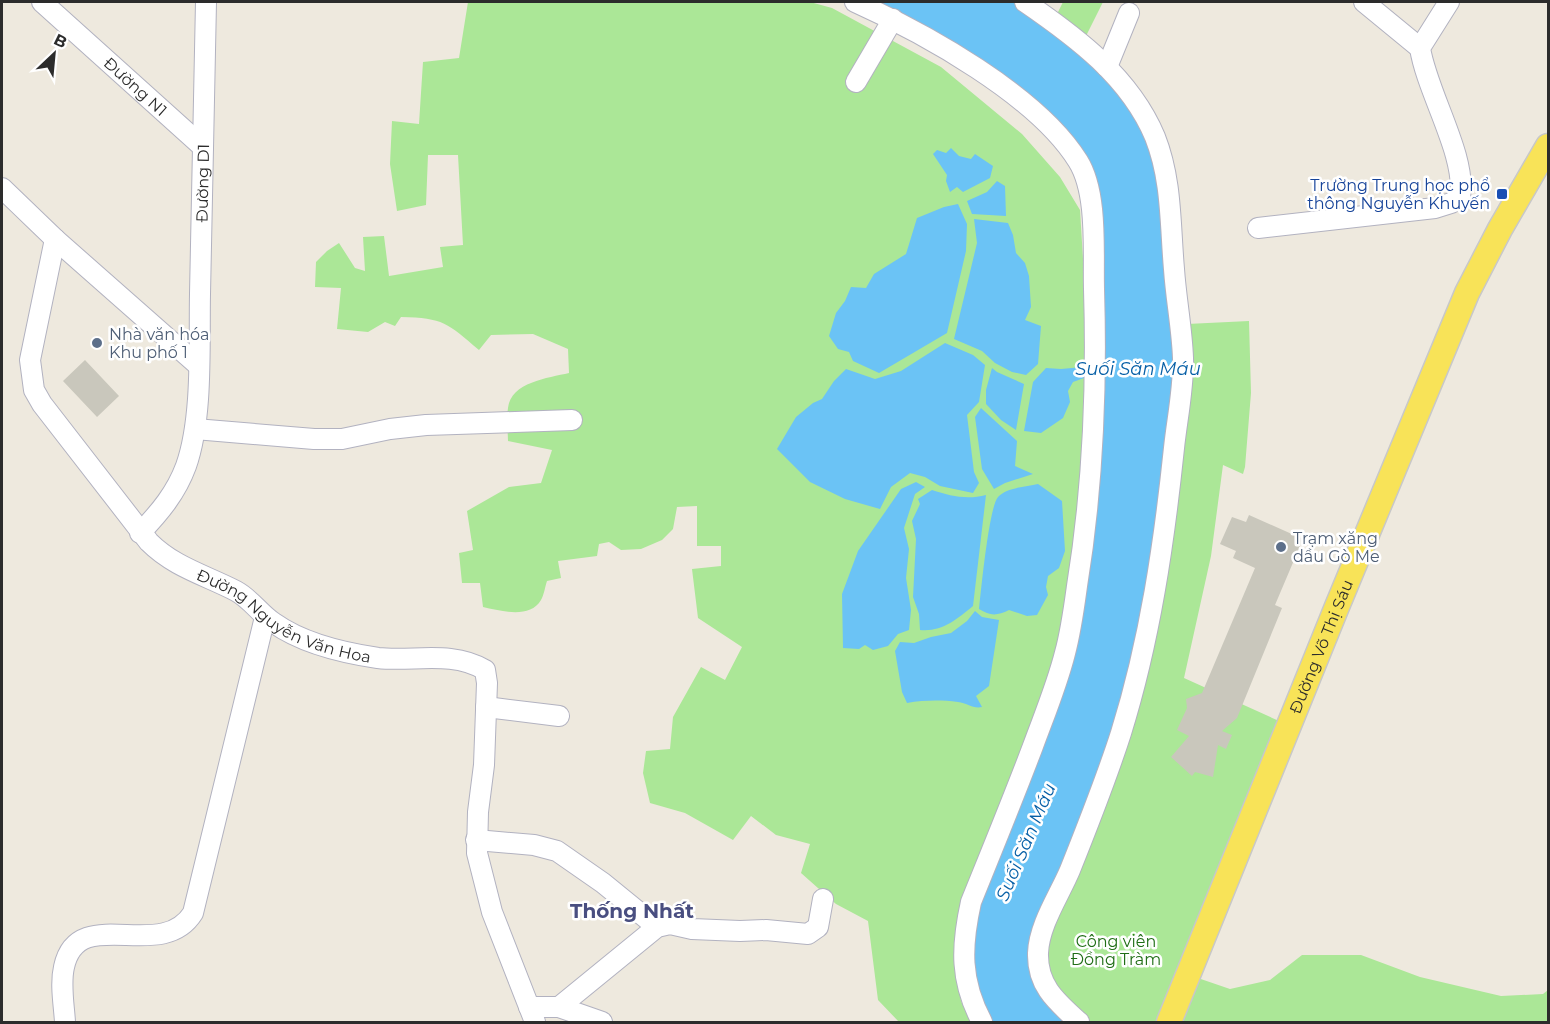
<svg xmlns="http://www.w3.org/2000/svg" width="1550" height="1024" viewBox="0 0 1550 1024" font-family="Montserrat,sans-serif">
  <rect width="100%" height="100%" fill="#eee9de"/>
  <!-- green -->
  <path fill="#abe797" d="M468 2H810L832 8 941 67 1022 134 1060 177 1080 210 1088 340 1085 435 1076 559 1056 656 955 952 961 1001 971 1022H899L878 1000 868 921 836 904 801 873 810 844 776 835 751 816 733 840 685 813 650 803 643 773 646 751 670 749 673 717 701 667 725 680 742 647 698 618 692 569 721 566V546H697V506L677 507 673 529 662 540 641 549 621 550 609 542 599 544 597 556 558 561 561 578 547 581C545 587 544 595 541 600 530 619 501 611 483 607L480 583H462L459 553 473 550 467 511 509 487 541 483 552 450 508 441C508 431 506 419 508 408 511 382 548 378 569 373L568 349 533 334 491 335 479 350C447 323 444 318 401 317L395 326 385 322 368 332 337 329 341 288 315 287 316 262 327 251 339 243 355 268 365 271 363 237 384 236 389 276 443 267 440 247 463 245 458 155H428L426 205 397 211 390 164 392 121 419 124 423 62 459 58Z
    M1063 2H1103L1085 38 1056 16Z
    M1249 321 1251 393 1245 467 1243 474 1223 465 1211 556 1184 678 1279 721 1157 1022H1090L1055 989 1045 951 1187 324Z
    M1302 955H1361L1420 977 1501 996 1543 994 1548 990V1022H1173L1192 976 1230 989 1270 980Z"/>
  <!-- water -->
  <path fill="#6bc3f5" d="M871 2H1013L1105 74 1136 115 1158 168 1177 359 1168 441 1142 628 1103 765 1035 933 1069 1022H990L971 974 978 903 1071 657 1102 298 1068 135Z
    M951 148 959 156 971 159 975 154 993 166 990 178 963 192 957 187 950 192 946 181 947 175 933 154 937 150 946 153Z
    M997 181 1005 186 1006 216 972 214 967 201 987 192Z
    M958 204 967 224 966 251 947 333 879 373 853 361 849 352 838 349 829 336 836 313 845 301 851 287 866 288 874 274 906 254 917 218 944 207Z
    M974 219 1008 223 1013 235 1016 253 1025 263 1029 276 1031 307 1025 320 1041 326 1038 364 1026 375 1012 372 995 363 982 351 954 339 977 243Z
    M945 343 973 355 985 365 979 402 967 415 974 472 979 483 973 493 940 486 925 477 910 473 891 487 880 509 845 499 810 482 777 449 796 417 813 403 822 399 834 381 846 369 875 379 901 371Z
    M1083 367 1087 377 1073 382 1068 391 1070 402 1063 418 1041 433 1024 431 1033 382 1046 368 1061 369Z
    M992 368 997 372 1024 384 1016 430 1001 420 986 404V390Z
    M981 408 1017 441 1015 466 1033 474 1005 483 994 489 982 469 975 417Z
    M916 482 925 487 915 494 904 528 909 549 906 578 911 610 909 630 898 634 888 646 873 650 865 645 859 649 843 648 842 594 858 551 901 489Z
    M1038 484 1062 501 1065 551 1059 568 1048 576 1046 587 1048 595 1037 615 1027 616 1009 610C997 616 990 616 979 609 981 591 989 507 998 497 1007 487 1026 487 1038 484Z
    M932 490C950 496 967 500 986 495L973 606C956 620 942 632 920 630L919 614 913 597 916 539 912 521 920 504 918 499Z
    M975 611 982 617 999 620 989 686 976 696 982 707C973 709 967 703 958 702 941 700 925 700 907 703L902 692 895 651 900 642 914 643 931 637 951 633 967 621Z"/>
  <!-- building -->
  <path fill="#c9c7bc" d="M85 360 119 396 97 417 63 381Z
    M1249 515 1303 539 1275 605 1282 608 1237 718 1222 731 1232 735 1226 749 1218 745 1213 777 1195 772 1192 776 1171 757 1189 736 1177 730 1187 708 1186 699 1202 693 1255 568 1233 558 1236 551 1220 544 1232 517 1246 522Z"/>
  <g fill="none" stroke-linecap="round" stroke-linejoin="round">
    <defs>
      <g id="minor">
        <path id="s1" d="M42 2 203 147"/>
        <path d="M855 2C924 33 1037 95 1078 161 1098 193 1093 251 1094 289 1097 388 1093 488 1077 586 1074 608 1071 631 1065 653 1057 685 1044 716 1033 746 1013 799 992 850 971 902 961 947 960 981 982 1022"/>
        <path d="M1025 2C1076 37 1130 77 1155 137 1172 180 1170 224 1174 269 1176 299 1182 329 1183 358 1184 387 1177 419 1174 448 1164 544 1150 640 1121 733 1106 780 1088 825 1070 870 1059 896 1039 925 1038 953 1037 986 1057 1002 1079 1022"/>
        <path d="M1364 2 1420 48"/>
        <path d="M1107 67 1129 13"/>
        <path d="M856 82 893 19"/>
        <path id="s2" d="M2 188 55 239 30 360 34 390 42 404 149 542C174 567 205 575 236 591 251 599 260 614 274 623 302 643 344 653 378 658 413 662 452 650 485 670L487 683 484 765 478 812 477 853 492 912 535 1022"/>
        <path d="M1258 228 1435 208 1451 203 1460 197C1467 156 1427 93 1420 48L1449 2"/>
        <path d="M55 239 199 366"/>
        <path d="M195 429 314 439H342L390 429 426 425 572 420"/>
        <path id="s3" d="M140 533C160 512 176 493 186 466 203 418 199 345 200 294 202 196 204 99 206 2"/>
        <path d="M486 707 559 716"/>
        <path d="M476 840 534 845 557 851 603 883 657 927"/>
        <path d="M529 1007H559L602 1022"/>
        <path d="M559 1007 657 927 670 924 692 929 740 931 766 930 808 934 818 927 823 899"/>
        <path d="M65 1022C64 1005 60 984 64 967 78 902 161 964 193 913L265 617"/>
      </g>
      <g id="major">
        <path id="s4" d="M1169 1022 1336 609 1467 293 1500 229 1548 146"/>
      </g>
    </defs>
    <!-- minor casing -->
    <use href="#minor" stroke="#b2b2c0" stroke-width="22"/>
    <!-- major casing -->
    <use href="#major" stroke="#c8c8c8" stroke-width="27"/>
    <!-- minor -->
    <use href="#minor" stroke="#fff" stroke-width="20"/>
    <!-- major -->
    <use href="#major" stroke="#f8e358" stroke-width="24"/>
  </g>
  <!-- markers -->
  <rect fill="#1a4fb4" stroke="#fff" stroke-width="2" x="1496" y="188" width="12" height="12" rx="3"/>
  <g fill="#5c6f8a" stroke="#fff" stroke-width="2">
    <circle cx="97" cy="343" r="6"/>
    <circle cx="1281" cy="547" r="6"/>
  </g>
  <g text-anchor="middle" stroke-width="5" stroke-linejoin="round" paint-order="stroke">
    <!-- street labels -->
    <g font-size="16" fill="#2c2c2c" stroke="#fff">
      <text dy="6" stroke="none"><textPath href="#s1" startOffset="126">Đường N1</textPath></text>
      <text dy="6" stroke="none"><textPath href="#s3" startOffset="366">Đường D1</textPath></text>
      <text dy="6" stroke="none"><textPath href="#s2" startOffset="574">Đường Nguyễn Văn Hoa</textPath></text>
      <text dy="6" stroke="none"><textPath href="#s4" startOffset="405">Đường Võ Thị Sáu</textPath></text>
    </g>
    <!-- transit labels -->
    <g font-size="16" fill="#164399" stroke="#fff" text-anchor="end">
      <text x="1490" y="191">Trường Trung học phổ<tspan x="1490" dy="18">thông Nguyễn Khuyến</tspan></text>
    </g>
    <!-- service labels -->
    <g font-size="16" fill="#4e5e75" stroke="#fff" text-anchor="start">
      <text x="109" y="340">Nhà văn hóa<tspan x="109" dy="18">Khu phố 1</tspan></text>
      <text x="1293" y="544">Trạm xăng<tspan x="1293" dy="18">dầu Gò Me</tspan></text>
    </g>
    <!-- park labels -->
    <g font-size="16" fill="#206e16" stroke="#fff">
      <text x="1116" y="947">Công viên<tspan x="1116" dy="18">Đồng Tràm</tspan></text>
    </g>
    <!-- water labels -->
    <g font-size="18" font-style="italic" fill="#065fa6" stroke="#fff">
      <text x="1138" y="375">Suối Săn Máu</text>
      <text transform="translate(1026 842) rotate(-67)" y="6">Suối Săn Máu</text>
    </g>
    <!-- quarter labels -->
    <g font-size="20" font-weight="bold" fill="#494e80" stroke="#fff">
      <text x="632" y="918">Thống Nhất</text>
    </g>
  </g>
  <!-- border -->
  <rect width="1550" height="1024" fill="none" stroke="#2c2c2c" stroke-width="6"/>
  <!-- north arrow -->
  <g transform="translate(54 54) rotate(26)" stroke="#ffffff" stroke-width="4.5" paint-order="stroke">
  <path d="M0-4.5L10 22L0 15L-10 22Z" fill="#2c2c2c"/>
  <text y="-9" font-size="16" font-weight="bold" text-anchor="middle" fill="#2c2c2c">B</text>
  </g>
</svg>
